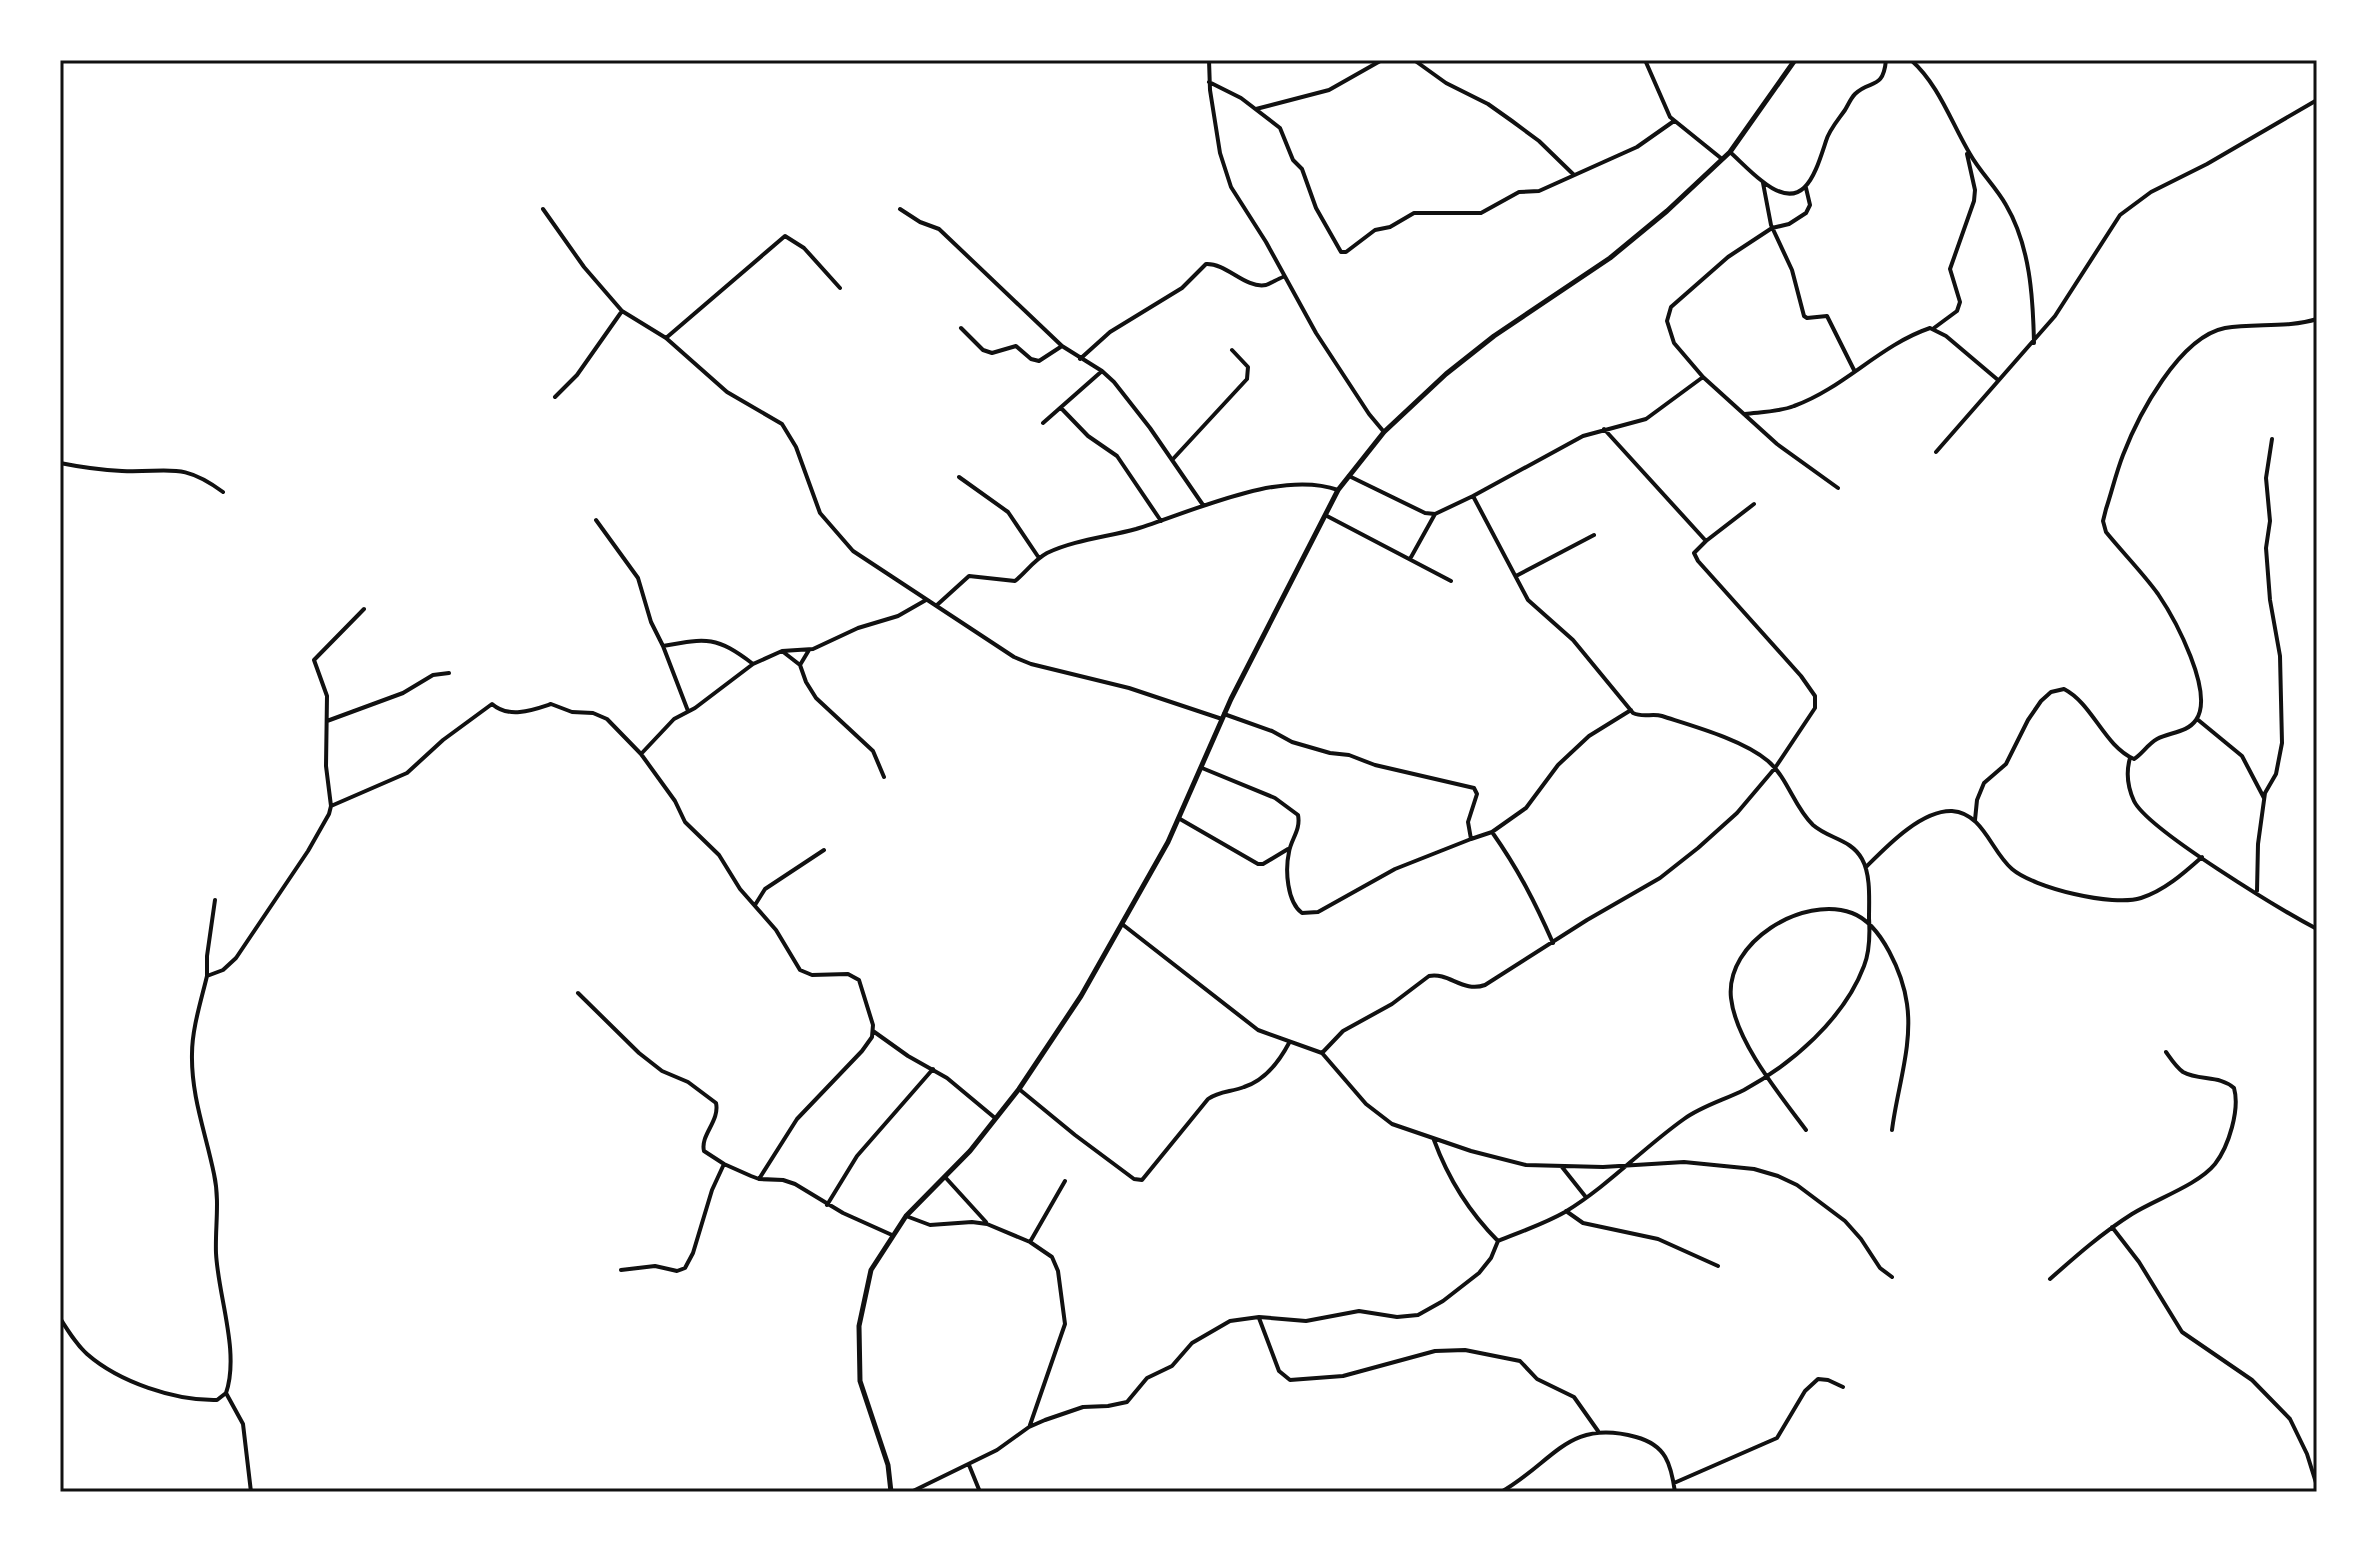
<svg xmlns="http://www.w3.org/2000/svg" width="2377" height="1552" viewBox="0 0 2377 1552" font-family="'Roboto Condensed',sans-serif">
  <rect width="100%" height="100%" fill="#fff"/>
  <g fill="none" stroke-linecap="round" stroke-linejoin="round">
    <!-- minor -->
    <path stroke="#111" stroke-width="4" d="M1209 60 1210 90 1220 153 1231 187 1266 242 1316 333 1369 414 1384 432
      M1414 60 1446 83 1488 104 1512 121 1539 141 1574 175
      M1645 60 1670 117 1722 159
      M1911 60C1939 85 1951 122 1970 154 1980 172 1996 187 2006 205 2030 246 2033 296 2034 343
      M1209 82 1241 98 1280 128 1293 160 1302 169 1316 208 1341 252H1346L1375 230 1390 227 1414 213H1481L1519 192 1539 191 1637 147 1674 121
      M1256 109 1329 90 1382 60
      M1730 152C1740 161 1750 172 1762 181 1804 215 1815 174 1826 141 1829 130 1838 120 1845 110 1848 105 1851 98 1855 94 1870 79 1883 91 1886 60
      M1763 183 1771 225 1792 270 1804 316 1807 318 1827 316 1854 370
      M543 209 584 267 622 311 666 338 727 392 782 424 796 447 820 513 853 551 1014 657 1031 664 1129 688 1222 719
      M900 209 920 222 939 229 1062 346 1102 371 1114 382 1150 428 1203 505
      M961 328 983 350 992 353 1016 346 1031 359 1039 361 1062 346
      M1934 328 1957 311 1960 302 1950 269 1974 201 1975 190 1967 154
      M666 338 785 236 804 248 840 288
      M1080 359 1110 332 1182 288 1206 264C1227 263 1245 289 1266 285 1271 283 1278 279 1283 277
      M1703 377 1674 343 1667 321 1671 307 1728 257 1772 228 1789 224 1806 213 1810 205 1806 188
      M555 397 577 375 622 311
      M1061 408 1088 436 1117 456 1161 521
      M1745 414C1761 412 1779 412 1794 406 1844 388 1880 345 1930 328L1946 336 1998 380
      M1043 423 1102 371
      M1604 429 1706 541 1754 504
      M1936 452 2055 316 2120 215 2151 192 2207 164 2317 100
      M1173 459 1247 379 1248 367 1232 350
      M60 463C80 467 101 470 122 471 169 473 181 461 223 492
      M1349 476 1425 513 1435 514 1473 496 1583 436 1646 419 1703 377 1777 444 1838 488
      M959 477 1008 512 1039 558
      M1473 496 1528 600 1573 640 1633 713C1643 718 1652 713 1662 716 1693 726 1744 740 1768 761 1788 778 1794 807 1813 825 1829 839 1851 839 1862 859 1871 875 1869 900 1869 918 1870 934 1870 951 1864 966 1844 1019 1792 1064 1744 1090 1724 1100 1702 1106 1684 1119 1643 1148 1608 1186 1565 1212 1544 1224 1520 1232 1498 1241
      M1327 516 1451 581
      M596 520 638 578 651 622 663 646C707 638 716 636 753 664L782 651 813 649 858 628 898 616 926 600
      M1410 559 1435 514
      M1516 576 1594 535
      M937 605 969 576 1015 581C1026 572 1034 560 1047 553 1074 540 1107 537 1136 529 1192 512 1280 469 1338 490
      M663 646 688 711
      M782 651 800 665 806 682 816 698 873 751 884 777
      M753 664 695 708 674 719 641 754 675 801 685 822 719 855 740 889 776 930 800 970 812 975 848 974 859 980 873 1025 872 1037 862 1051 797 1119 759 1179
      M800 665 809 650
      M1224 714 1272 731 1292 742 1330 753 1349 755 1375 765 1474 788 1477 794 1468 822 1471 839 1492 832C1518 869 1535 902 1553 943
      M2197 719 2242 756 2264 798
      M327 721 403 693 433 675 449 673
      M2130 758C2126 772 2128 788 2134 801 2148 830 2283 911 2317 929
      M1202 768 1275 798 1298 815C1301 830 1291 839 1289 852 1285 870 1287 902 1302 913L1318 912 1395 869 1471 839
      M331 806 326 766 327 696 314 660 364 609
      M1180 819 1258 864H1263L1288 849
      M1975 820 1977 800 1984 783 2006 764 2028 720 2041 701 2051 692 2064 689C2093 704 2104 746 2134 759 2142 754 2148 744 2157 739 2170 732 2187 733 2196 720 2215 693 2175 619 2158 594 2143 573 2123 553 2106 532L2103 521 2106 509C2112 491 2116 473 2123 455 2138 416 2179 337 2225 328 2255 323 2288 328 2317 319
      M1492 832 1526 808 1558 765 1589 736 1631 710
      M1866 867C1886 847 1921 810 1952 811 1983 813 1991 851 2012 869 2034 888 2113 907 2141 898 2164 891 2184 873 2202 857
      M2257 891 2258 844 2265 793 2276 774 2282 743 2280 656 2270 600 2266 548 2270 521 2266 478 2272 439
      M755 905 765 889 824 850
      M1122 924 1258 1030 1322 1053 1366 1104 1392 1124 1471 1151 1526 1165 1603 1167 1684 1162 1754 1169 1778 1176 1797 1185 1845 1221 1861 1239 1880 1268 1892 1277
      M207 976V956L215 900
      M578 993 639 1053 662 1071 688 1082 716 1103C720 1121 700 1135 704 1151L724 1164 751 1176 759 1179 783 1180 795 1184 843 1213 892 1235
      M873 1031 908 1056 947 1078 995 1118
      M1322 1053 1343 1031 1392 1004 1429 976C1449 972 1463 993 1485 985L1587 920 1660 878 1698 848 1737 813 1775 768 1815 708V696L1801 676 1698 561 1694 553 1706 541
      M1019 1089 1075 1135 1134 1179 1142 1180 1208 1099C1219 1091 1231 1092 1244 1087 1265 1080 1279 1062 1289 1043
      M1806 1130C1780 1095 1736 1042 1731 998 1725 942 1803 895 1852 913 1882 924 1903 975 1907 1004 1913 1045 1897 1089 1892 1130
      M1434 1140C1448 1178 1469 1212 1498 1241
      M1562 1167 1585 1196
      M945 1177 986 1222
      M827 1205 857 1156 933 1069
      M1566 1211 1583 1223 1658 1239 1718 1266
      M906 1216 930 1225 972 1222 987 1224 1030 1242 1052 1257 1058 1271 1065 1324 1030 1425
      M2112 1227 2139 1262 2182 1332 2252 1380 2290 1419 2307 1454 2317 1486
      M1030 1242 1065 1181
      M621 1270 655 1266 677 1271 685 1268 693 1253 712 1190 724 1164
      M2050 1279C2076 1256 2102 1233 2132 1214 2156 1199 2198 1185 2215 1164 2229 1146 2240 1109 2234 1088 2220 1075 2199 1081 2183 1072 2176 1067 2171 1059 2166 1052
      M60 1318C68 1331 76 1344 87 1354 119 1382 175 1401 217 1400L226 1393C240 1352 218 1296 216 1253 215 1227 220 1201 214 1174 206 1134 191 1096 192 1054 192 1029 201 1001 207 976L223 970 236 958 308 851 329 814 331 806 407 773 443 740 492 704C509 719 533 710 551 704L572 712 593 713 607 719 641 754
      M1259 1318 1279 1371 1290 1380 1343 1376 1435 1351 1465 1350 1520 1361 1537 1379 1574 1397 1598 1431
      M226 1393 243 1424 251 1492
      M969 1465 980 1492
      M1674 1483 1777 1438 1805 1391 1818 1379 1828 1380 1843 1387
      M911 1492 997 1450 1029 1427 1045 1420 1083 1407 1108 1406 1127 1402 1147 1378 1172 1366 1192 1343 1230 1321 1259 1317 1306 1321 1359 1311 1397 1317 1418 1315 1443 1301 1479 1273 1491 1258 1498 1241
      M1501 1492C1554 1462 1568 1418 1636 1437 1666 1445 1671 1464 1675 1492"/>
    <!-- tertiary -->
    <path stroke="#111" stroke-width="5" d="M891 1492 888 1465 860 1381 859 1326 871 1270 906 1216 970 1151 1019 1089 1081 996 1168 842 1231 699 1338 490 1384 432 1446 374 1494 336 1610 258 1667 211 1730 152 1795 60"/>
  </g>
  <!-- border -->
  <rect width="2377" height="1552" fill="none" stroke="#ffffff" stroke-width="124"/>
  <rect x="62" y="62" width="2253" height="1428" fill="none" stroke="#111" stroke-width="3"/>
</svg>
